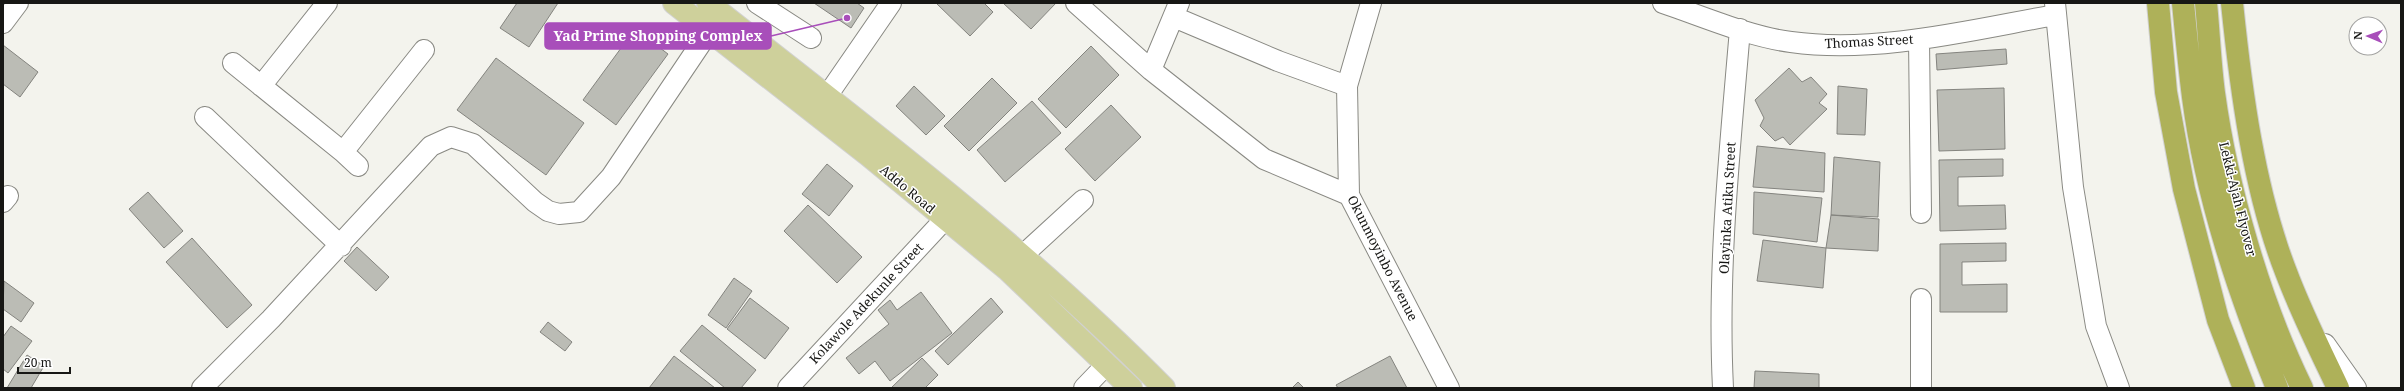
<svg xmlns="http://www.w3.org/2000/svg" width="2404" height="391" viewBox="0 0 2404 391" font-family="'Noto Serif',serif">
  <rect width="100%" height="100%" fill="#f3f3ed"/>
  <!-- building -->
  <path fill="#bbbcb5" stroke="#84847f" d="M517 3H558L529 47 500 28Z
    M814 3H857L864 8 851 28Z
    M936 3H984L993 12 970 36Z
    M1003 3H1056L1031 29Z
    M635 29 668 54 616 125 583 100Z
    M3 45 38 72 20 97 3 84Z
    M1091 46 1119 75 1066 128 1038 99Z
    M2006 49 2007 64 1937 70 1936 54Z
    M496 58 584 123 546 175 457 110Z
    M1789 68 1802 82 1811 77 1827 94 1819 103 1827 109 1790 145 1783 137 1775 141 1760 126 1764 118 1755 100Z
    M992 78 1017 103 969 151 944 126Z
    M914 86 945 116 926 135 896 106Z
    M1838 86 1867 89 1865 135 1837 134Z
    M2004 88 2005 149 1939 151 1937 90Z
    M1032 101 1061 133 1005 182 977 150Z
    M1111 105 1141 137 1095 181 1065 149Z
    M1757 146 1825 153 1824 192 1753 187Z
    M1834 157 1880 162 1878 217 1831 215Z
    M2003 159V176L1958 177V206L2005 205 2006 229 1940 231 1939 160Z
    M827 164 853 186 829 216 802 194Z
    M148 192 183 231 164 248 129 209Z
    M1754 192 1822 198 1817 242 1753 234Z
    M808 205 862 257 837 283 784 231Z
    M1831 215 1879 219 1878 251 1826 248Z
    M192 238 252 305 227 328 166 262Z
    M1763 240 1826 248 1823 288 1757 281Z
    M2006 243V261L1962 262V285L2007 284V312H1940V244Z
    M357 247 389 277 376 291 344 261Z
    M734 278 752 291 726 328 708 315Z
    M4 281 34 303 21 322 3 309Z
    M921 292 952 333 890 381 875 361 859 374 846 358 889 324 878 310 890 300 897 310Z
    M750 298 789 328 765 359 727 329Z
    M991 298 1003 312 948 365 935 351Z
    M548 322 572 342 565 351 540 332Z
    M702 325 756 370 741 388H725L680 351Z
    M11 326 32 341 8 373 3 369V337Z
    M27 355 44 366 31 388H7Z
    M674 356 715 388H649Z
    M1390 356 1407 388H1338L1336 385Z
    M922 358 938 375 925 388H891Z
    M1755 371 1819 374V388H1754Z
    M1298 382 1304 388H1292Z"/>
  <g fill="none" stroke-linecap="round" stroke-linejoin="round">
    <defs>
      <path id="minor" d="M757 3 811 38
        M1076 3 1151 70 1264 159 1349 195
        M1371 3 1347 86 1349 195 1449 388
        M1663 3C1702 16 1750 37 1791 42 1876 54 1971 30 2055 15
        M2055 3 2073 187 2096 326 2119 388
        M1174 17 1278 61 1347 86
        M3 23 18 3
        M1919 39 1921 213
        M233 63 343 152
        M1151 70 1179 3
        M261 86 327 3
        M827 96 891 3
        M205 117 341 246
        M358 166 343 152 424 50
        M3 202 8 196
        M1023 255 1083 200
        M2325 344 2356 388
        M202 388 271 319 431 146 451 137 473 144 535 202 548 211 559 214 579 212 611 177 718 18
        M788 388 945 219
        M1084 388 1107 364
        M1723 388C1717 268 1730 148 1740 29
        M1921 388V299"/>
      <path id="major" d="M674 3 867 154 1008 270 1131 388
        M708 3C865 127 1023 245 1164 388"/>
      <path id="highway" d="M2158 3 2166 92 2184 189 2218 320 2244 388
        M2183 3C2186 34 2189 66 2193 97 2206 197 2239 294 2277 388
        M2206 3C2209 33 2210 63 2214 93 2227 188 2260 302 2302 388
        M2232 3C2241 91 2254 190 2286 272 2301 312 2320 350 2338 388"/>
    </defs>
    <!-- minor casing -->
    <use href="#minor" stroke="#898983" stroke-width="22"/>
    <!-- major casing -->
    <use href="#major" stroke="#d1d1d0" stroke-width="24"/>
    <!-- highway casing -->
    <use href="#highway" stroke="#d1d1d0" stroke-width="24"/>
    <!-- minor -->
    <use href="#minor" stroke="#fff" stroke-width="20"/>
    <!-- major -->
    <use href="#major" stroke="#ced09b" stroke-width="22"/>
    <!-- highway -->
    <use href="#highway" stroke="#aeb159" stroke-width="22"/>
  </g>
  <g text-anchor="middle" stroke-width="3" stroke-linejoin="round" paint-order="stroke">
    <!-- street labels -->
    <g font-size="13" fill="#171715" stroke="#fff">
      <text transform="translate(1869 41) rotate(-3)" y="5">Thomas Street</text>
      <text transform="translate(908 189) rotate(40)" y="5">Addo Road</text>
      <text transform="translate(2238 199) rotate(76)" y="5">Lekki-Ajah Flyover</text>
      <text transform="translate(1727 208) rotate(-87)" y="5">Olayinka Atiku Street</text>
      <text transform="translate(1383 258) rotate(63)" y="5">Okunmoyinbo Avenue</text>
      <text transform="translate(866 303) rotate(-47)" y="5">Kolawole Adekunle Street</text>
    </g>
  </g>
  <!-- callouts -->
  <path fill="none" stroke="#a84eba" stroke-width="1.5" d="M847 18L771 36"/>
  <circle fill="#a84eba" stroke="#fff" stroke-width="1.5" cx="847" cy="18" r="4"/>
  <rect fill="#a84eba" stroke="#a84eba" stroke-width="1.5" x="545" y="23" width="226" height="26" rx="4"/>
  <g font-size="14" text-anchor="middle" font-weight="bold" fill="#fff">
    <text x="658" y="41">Yad Prime Shopping Complex</text>
  </g>
  <!-- border -->
  <rect width="2404" height="391" fill="none" stroke="#171715" stroke-width="8"/>
  <!-- north arrow -->
  <g transform="translate(2368 36) rotate(272)"><circle r="19" fill="#ffffff" stroke="#a2a2a1"/>
  <path d="M0-3L7 15L0 10L-7 15Z" fill="#a84eba"/>
  <text y="-6" font-size="11" font-weight="bold" text-anchor="middle" fill="#171715">N</text>
  </g>
  <!-- scale -->
  <path d="M18 367v6h52v-6" fill="none" stroke="#171715" stroke-width="2"/>
  <text x="24" y="367" font-size="12" fill="#171715" stroke="#ffffff" stroke-width="3" paint-order="stroke">20 m</text>
</svg>
